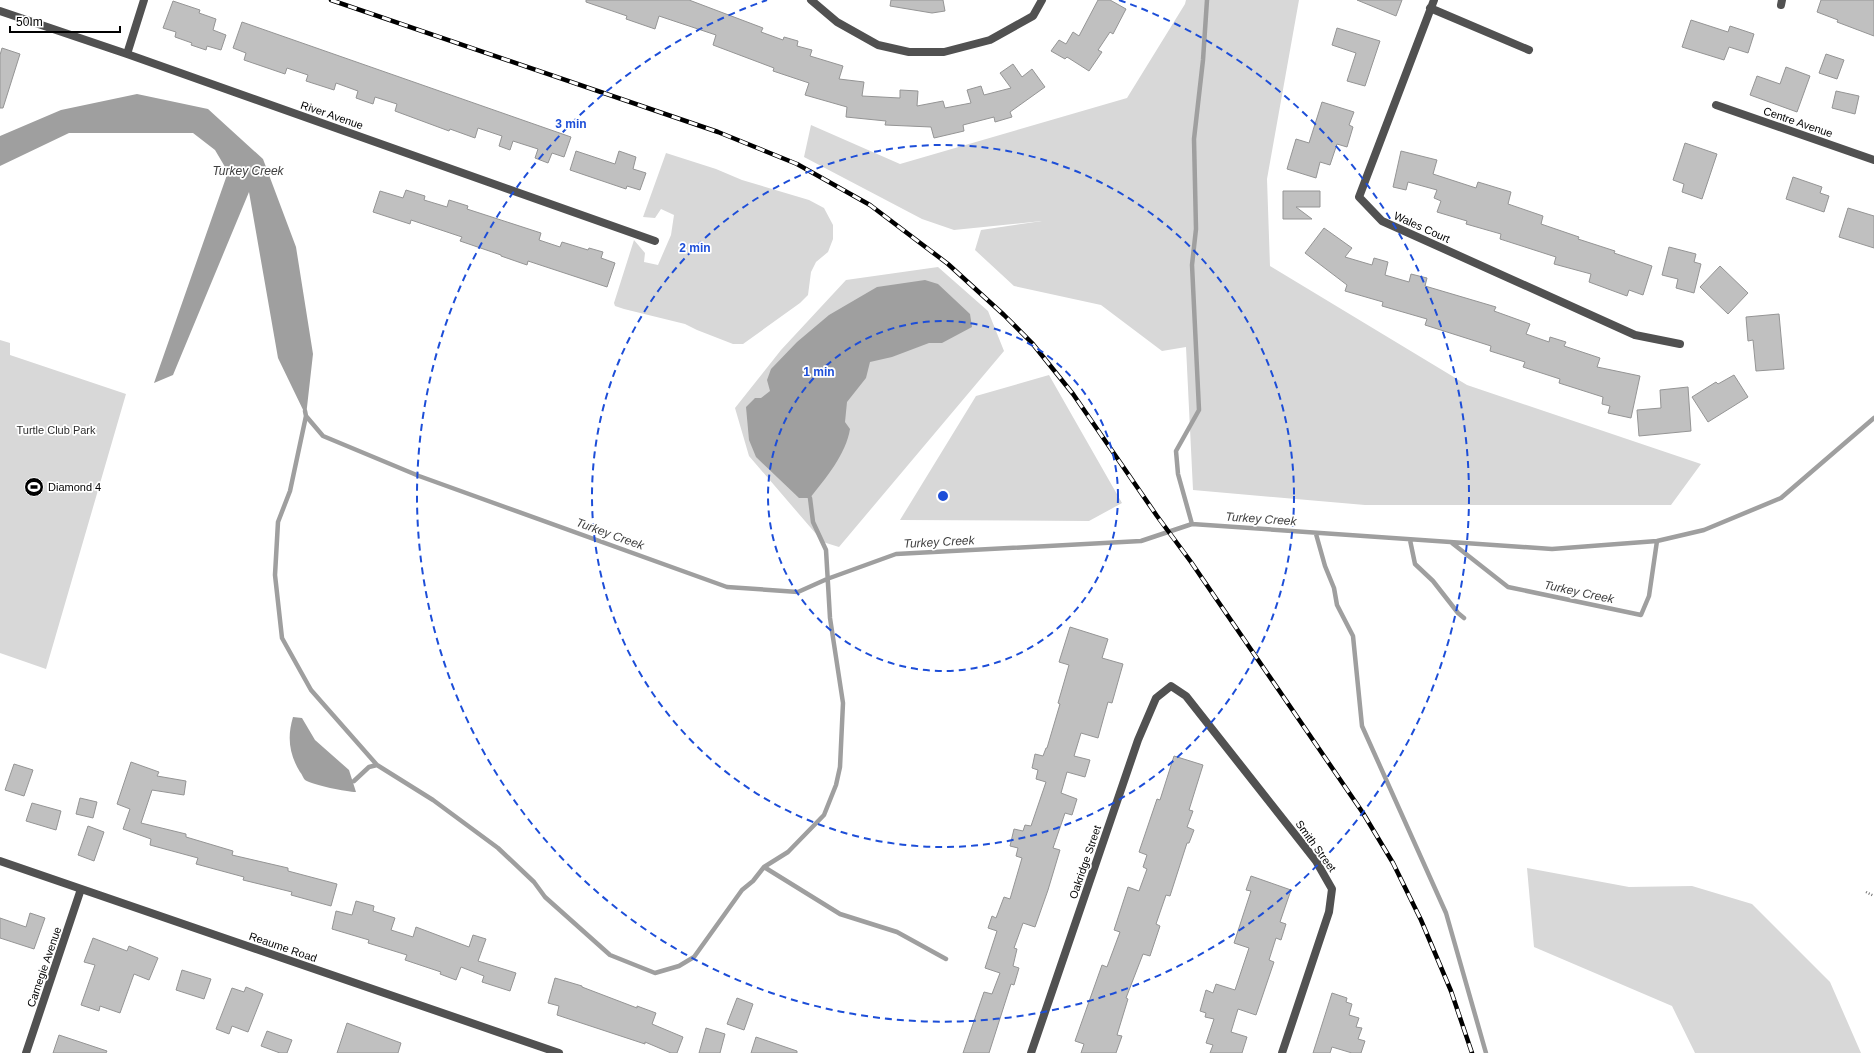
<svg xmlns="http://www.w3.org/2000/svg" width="1874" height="1053" viewBox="0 0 1874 1053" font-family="Arial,sans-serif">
  <rect width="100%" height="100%" fill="#fff"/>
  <!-- green -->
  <path fill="#d8d8d8" d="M1186 0H1299L1267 179 1270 266 1467 385 1701 464 1671 505H1365L1193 490 1186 347 1162 351 1101 305 1014 286 975 250 981 230 1042 221 954 230 922 219 804 157 811 125 900 164 1127 98 1185 4Z
    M666 153 716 169 742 180 809 200 824 208 833 225V239L828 252 816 262 811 272 808 295 800 303 743 344H733L697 330 685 324 624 309 615 306 614 303 634 240 645 253 644 262 658 265 671 235 674 215 661 209 655 218 643 217Z
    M938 267 988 311 1004 351 839 547 823 542 749 456 735 408 781 350 846 280Z
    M0 340 10 343V355L126 394 46 669 0 653Z
    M1049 375 1122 503 1089 521 900 520 976 396Z
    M1527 868 1629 887 1692 886 1752 904 1830 982 1861 1053H1695L1672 1006 1534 947Z"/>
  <!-- water -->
  <path fill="#9f9f9f" d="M137 94 208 109 263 159 296 247 313 354 306 416 278 358 249 192 173 375 154 383 228 172 215 150 193 133H69L0 166V136L61 110Z
    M925 280 938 284 970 314 972 327 942 343H929L892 357 870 362 866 378 847 402 845 422 850 429C846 454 826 478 810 498H799L756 457 749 440 746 407 755 398H761L770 391 767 380 771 369 797 342 829 315 877 287Z
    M293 717 302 718 315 740 349 770 356 792C347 792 313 785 305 780 303 778 302 774 300 772 289 754 287 737 293 717Z"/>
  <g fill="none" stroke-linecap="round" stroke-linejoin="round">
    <!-- stream -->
    <path stroke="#9f9f9f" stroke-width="4.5" d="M305 411 306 416 323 436 419 476 727 587 798 592 827 579 896 554 1141 541 1192 524 1552 549 1657 541 1704 530 1781 498 1874 418
      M306 416 290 491 278 522 275 575 282 638 311 690 377 765 433 800 498 848 534 882 545 897 610 955 655 973 679 966 694 957 742 890 753 881 764 867 788 852 824 815 836 785 840 767 843 703 830 618 826 550 813 522 810 498
      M1192 524 1178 474 1176 451 1199 410 1192 265 1196 229 1194 139 1203 60 1207 0
      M1316 534 1325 566 1334 588 1337 605 1353 636 1362 726 1446 913 1486 1053
      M1410 540 1415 564 1433 581 1458 613 1464 618
      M1452 543 1508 587 1641 615 1649 596 1657 541
      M354 781 369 767 377 765
      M764 867 840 914 897 932 946 959"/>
  </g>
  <!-- building -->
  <path fill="#c0c0c0" stroke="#959595" d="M586 0H689L763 28 761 32 783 40 784 37 798 41 797 46 812 50 810 56 843 66 839 79 864 82 862 96 900 98V90L918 91 917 106 943 101 945 108 971 103 967 90 981 86 984 95 1011 88 1000 73 1013 64 1022 77 1032 69 1045 87 1010 112 1012 117 995 122 994 117 963 125 964 131 934 138 931 127 885 125 886 121 846 117 847 107 805 95 809 83 773 71 774 68 713 45 716 35 659 16 655 29 626 19 627 16 586 2Z
    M891 0H943L945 11 932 13 890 6Z
    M1098 0H1110L1126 9 1113 34 1110 32 1098 50 1102 52 1089 71 1067 57 1065 59 1051 51 1059 40 1066 44 1073 32 1079 36Z
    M1357 0H1402L1396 16Z
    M1821 0H1874V36L1837 22 1838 20 1817 12Z
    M173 1 200 10 199 13 216 19 213 30 226 35 221 50 207 46 206 50 191 45 192 43 175 37 176 32 163 28Z
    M1691 20 1728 32 1730 26 1754 34 1748 53 1729 47 1724 60 1682 47Z
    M242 22 571 137 564 157 552 153 548 163 535 158 538 149 513 141 510 150 499 146 502 136 478 128 475 138 450 129 449 131 395 111 397 104 375 97 373 104 356 98 358 91 336 83 334 90 306 81 308 75 287 68 285 74 244 60 246 53 233 48Z
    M1337 28 1380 41 1365 86 1347 81 1356 53 1332 45Z
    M2 48 20 54 3 108H0V55Z
    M1826 54 1844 60 1837 79 1819 73Z
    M1786 67 1810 76 1797 112 1750 95 1757 76 1780 84Z
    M1836 91 1859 96 1855 114 1832 108Z
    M1322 102 1354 112 1349 125 1353 127 1347 147 1337 144 1330 165 1320 162 1316 178 1287 169 1296 139 1309 143Z
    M1685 143 1717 154 1702 199 1682 192 1684 184 1673 180Z
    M576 151 615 164 619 151 636 157 633 169 646 173 640 190 627 186 626 189 570 170Z
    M1401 151 1437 160 1433 174 1476 188 1478 182 1511 192 1508 204 1543 216 1541 224 1579 237 1578 239 1615 251 1614 253 1652 266 1643 295 1629 290 1627 296 1589 282 1591 274 1554 264 1556 257 1500 239 1501 234 1466 224 1467 221 1437 212 1441 201 1434 198 1437 190 1408 182 1406 190 1393 187Z
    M1793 177 1822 187 1820 193 1829 196 1824 212 1786 199Z
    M406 190 425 196 424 200 447 207 449 200 468 206 467 209 541 233 539 240 560 247 562 242 588 250 589 248 603 252 601 258 615 263 607 287 528 261 527 265 501 256V255L460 241 462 237 411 220 410 224 373 212 380 191 403 198Z
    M1283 191H1320V207H1296L1312 219H1283Z
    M1848 208 1874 216V248L1839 237Z
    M1324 228 1352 248 1345 257 1372 265 1374 258 1388 262 1385 275 1409 282 1411 274 1427 278 1425 286 1496 307 1494 311 1530 324 1526 334 1549 342 1550 337 1566 342 1564 346 1600 358 1597 367 1640 376 1631 418 1608 413 1610 406 1602 404 1603 397 1559 383 1560 379 1523 367 1525 362 1490 351 1491 346 1425 325 1427 319 1382 306 1383 302 1345 291 1347 285 1305 253Z
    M1669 247 1696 254 1694 262 1701 264 1694 293 1676 288 1678 279 1662 275Z
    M1720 266 1748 293 1728 314 1700 287Z
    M1779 314 1784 369 1756 371 1753 340 1748 341 1746 317Z
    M1734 375 1748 397 1708 422 1692 397 1716 382 1718 384Z
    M1688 387 1691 431 1639 436 1637 410 1661 408 1660 390Z
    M1070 627 1108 639 1102 658 1123 664 1112 703 1108 702 1098 738 1081 733 1074 756 1090 760 1085 777 1067 772 1061 793 1077 799 1072 815 1065 813 1053 848 1060 850 1048 890 1035 927 1023 923 1014 948 1017 949 1013 966 1019 968 1014 985 1011 984 989 1053H963L984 992 992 994 1000 973 985 968 997 931 988 928 992 916 996 918 1004 897 1010 899 1022 858 1016 856 1018 848 1010 846 1014 829 1023 831 1025 825 1031 826 1046 782 1036 779 1038 770 1032 768 1035 754 1043 756 1046 748H1047L1060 704 1058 703 1069 665 1059 662Z
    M1174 756 1203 765 1189 810 1193 811 1187 827 1194 830 1189 843H1187L1170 896 1166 895 1156 924 1160 926 1150 956 1143 954 1126 998 1128 999 1117 1035 1122 1036 1116 1053H1081L1084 1044 1075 1041 1102 965 1107 967 1120 932 1114 930 1128 887 1139 891 1147 869 1143 867 1147 855 1139 852 1157 799 1160 800Z
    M131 762 159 772 157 776 186 781 184 795 152 790 141 823 186 834V837L233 851 232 855 288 868V871L337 884 331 906 291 895 292 892 243 880 244 877 196 864 198 858 150 845 151 839 123 829 130 809 117 804Z
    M14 764 33 770 24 796 5 790Z
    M80 798 97 802 93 818 76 814Z
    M32 803 61 811 56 830 26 821Z
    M88 826 104 832 94 861 78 855Z
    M1251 876 1291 890 1280 922 1286 924 1281 940 1276 938 1269 960 1274 962 1256 1015 1238 1009 1231 1032 1247 1037 1242 1053H1210L1213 1045 1206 1043 1214 1019 1205 1017 1206 1013 1200 1011 1206 990 1213 993 1216 984 1235 990 1249 948 1234 943 1251 891 1246 890Z
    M356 901 374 906 373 911 395 918 391 930 413 937 416 927 469 947 473 935 486 939 478 961 516 973 510 991 482 982 484 976 461 967 456 980 440 974 441 972 405 960 407 955 368 943 369 940 332 929 336 911 352 915Z
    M30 913 45 918 34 949 0 938V918L26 927Z
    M93 938 127 951 129 946 158 958 149 980 134 974 120 1013 100 1006 99 1011 81 1005 95 965 84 962Z
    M182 970 211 979 204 999 176 990Z
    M555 978 582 986V987L637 1008V1006L656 1013 652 1024 683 1037 677 1053H671L645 1042V1044L557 1015 559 1006 548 1003Z
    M246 987 263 994 248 1032 232 1026 229 1034 216 1029 232 988 244 992Z
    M1332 993 1347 998 1346 1002 1352 1004 1349 1015 1359 1018 1356 1027 1362 1028 1358 1039 1365 1041 1361 1053H1352L1332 1047 1330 1053H1313Z
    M737 998 753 1004 744 1030 727 1024Z
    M347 1023 401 1043 398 1053H337Z
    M706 1028 725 1034 720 1053H699Z
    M267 1031 292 1040 287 1053H280L261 1046Z
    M59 1035 107 1051 106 1053H53Z
    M756 1037 797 1051V1053H751Z"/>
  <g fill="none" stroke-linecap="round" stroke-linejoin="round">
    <!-- path -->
    <path stroke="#737373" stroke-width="2.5" stroke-dasharray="1 2" stroke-linecap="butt" d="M1866 892 1874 896"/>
    <!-- minor -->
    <path stroke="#515151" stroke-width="8" d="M811 0 837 22 878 45 909 52H944L990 40 1033 16 1042 0
      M1434 0 1359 197 1382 221 1635 335 1680 344
      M1781 5 1782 0
      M1430 8 1529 50
      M0 11 127 54 655 241
      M127 54 144 0
      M1716 105 1874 160
      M0 861 559 1053
      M26 1053 81 889
      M1031 1053 1138 740 1156 698 1171 686 1186 696 1316 861 1332 889 1329 912 1282 1053"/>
    <defs>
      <path id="rail" d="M331 0 718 132 797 164 870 205 948 264 1004 315 1032 343 1073 394 1157 516 1191 562 1363 813 1393 863 1421 920 1451 991 1472 1053"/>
    </defs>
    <!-- rail casing -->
    <use href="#rail" stroke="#000" stroke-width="4.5"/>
    <!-- rail -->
    <use href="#rail" stroke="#fff" stroke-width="3" stroke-dasharray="9" stroke-linecap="butt"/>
  </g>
  <!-- distance rings -->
  <g fill="none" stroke="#1d4ed8" stroke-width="2" stroke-dasharray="7 5">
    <circle cx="943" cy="496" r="175"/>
    <circle cx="943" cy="496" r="351"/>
    <path d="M1119 0A526 526 0 1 1 767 0"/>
  </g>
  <!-- icons -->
  <defs>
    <symbol id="stadium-disc" viewBox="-11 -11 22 22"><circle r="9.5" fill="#000" stroke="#fff"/><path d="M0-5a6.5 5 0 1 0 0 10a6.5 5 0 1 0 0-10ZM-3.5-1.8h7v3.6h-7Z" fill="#fff"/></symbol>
  </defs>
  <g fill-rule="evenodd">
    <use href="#stadium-disc" x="23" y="476" width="22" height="22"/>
  </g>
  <g text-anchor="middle" stroke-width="3.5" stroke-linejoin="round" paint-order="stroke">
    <!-- street labels -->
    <g font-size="11" fill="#000" stroke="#fff">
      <text transform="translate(332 115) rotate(19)" y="4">River Avenue</text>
      <text transform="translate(1798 122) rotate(19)" y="4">Centre Avenue</text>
      <text transform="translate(1422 227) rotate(24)" y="4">Wales Court</text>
      <text transform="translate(1316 846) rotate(54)" y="4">Smith Street</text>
      <text transform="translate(1085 862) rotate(-71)" y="4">Oakridge Street</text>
      <text transform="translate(283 947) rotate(19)" y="4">Reaume Road</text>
      <text transform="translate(44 967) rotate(-71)" y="4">Carnegie Avenue</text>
    </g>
    <!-- park labels -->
    <g font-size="11" fill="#2f2f2f" stroke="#fff">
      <text x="56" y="434">Turtle Club Park</text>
    </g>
    <!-- poi labels -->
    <g font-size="11" fill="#000" stroke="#fff" text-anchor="start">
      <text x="48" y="491">Diamond 4</text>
    </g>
    <!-- water labels -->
    <g font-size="12" font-style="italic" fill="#404040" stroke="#fff">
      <text x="248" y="175">Turkey Creek</text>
      <text transform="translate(1261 519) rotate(4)" y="4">Turkey Creek</text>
      <text transform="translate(610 534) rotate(20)" y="4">Turkey Creek</text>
      <text transform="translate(939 542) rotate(-3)" y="4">Turkey Creek</text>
      <text transform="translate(1579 592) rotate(12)" y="4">Turkey Creek</text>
    </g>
  </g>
  <circle cx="943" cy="496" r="6" fill="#1d4ed8" stroke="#fff" stroke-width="2"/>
  <g font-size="12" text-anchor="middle" font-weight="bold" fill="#1d4ed8" stroke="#fff" stroke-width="3.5" stroke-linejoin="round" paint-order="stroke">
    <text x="571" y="128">3 min</text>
    <text x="695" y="252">2 min</text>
    <text x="819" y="376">1 min</text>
  </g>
  <!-- scale -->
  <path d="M10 26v6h110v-6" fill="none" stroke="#000000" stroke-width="2"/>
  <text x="16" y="26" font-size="12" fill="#000000" stroke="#ffffff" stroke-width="3" paint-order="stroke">50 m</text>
</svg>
